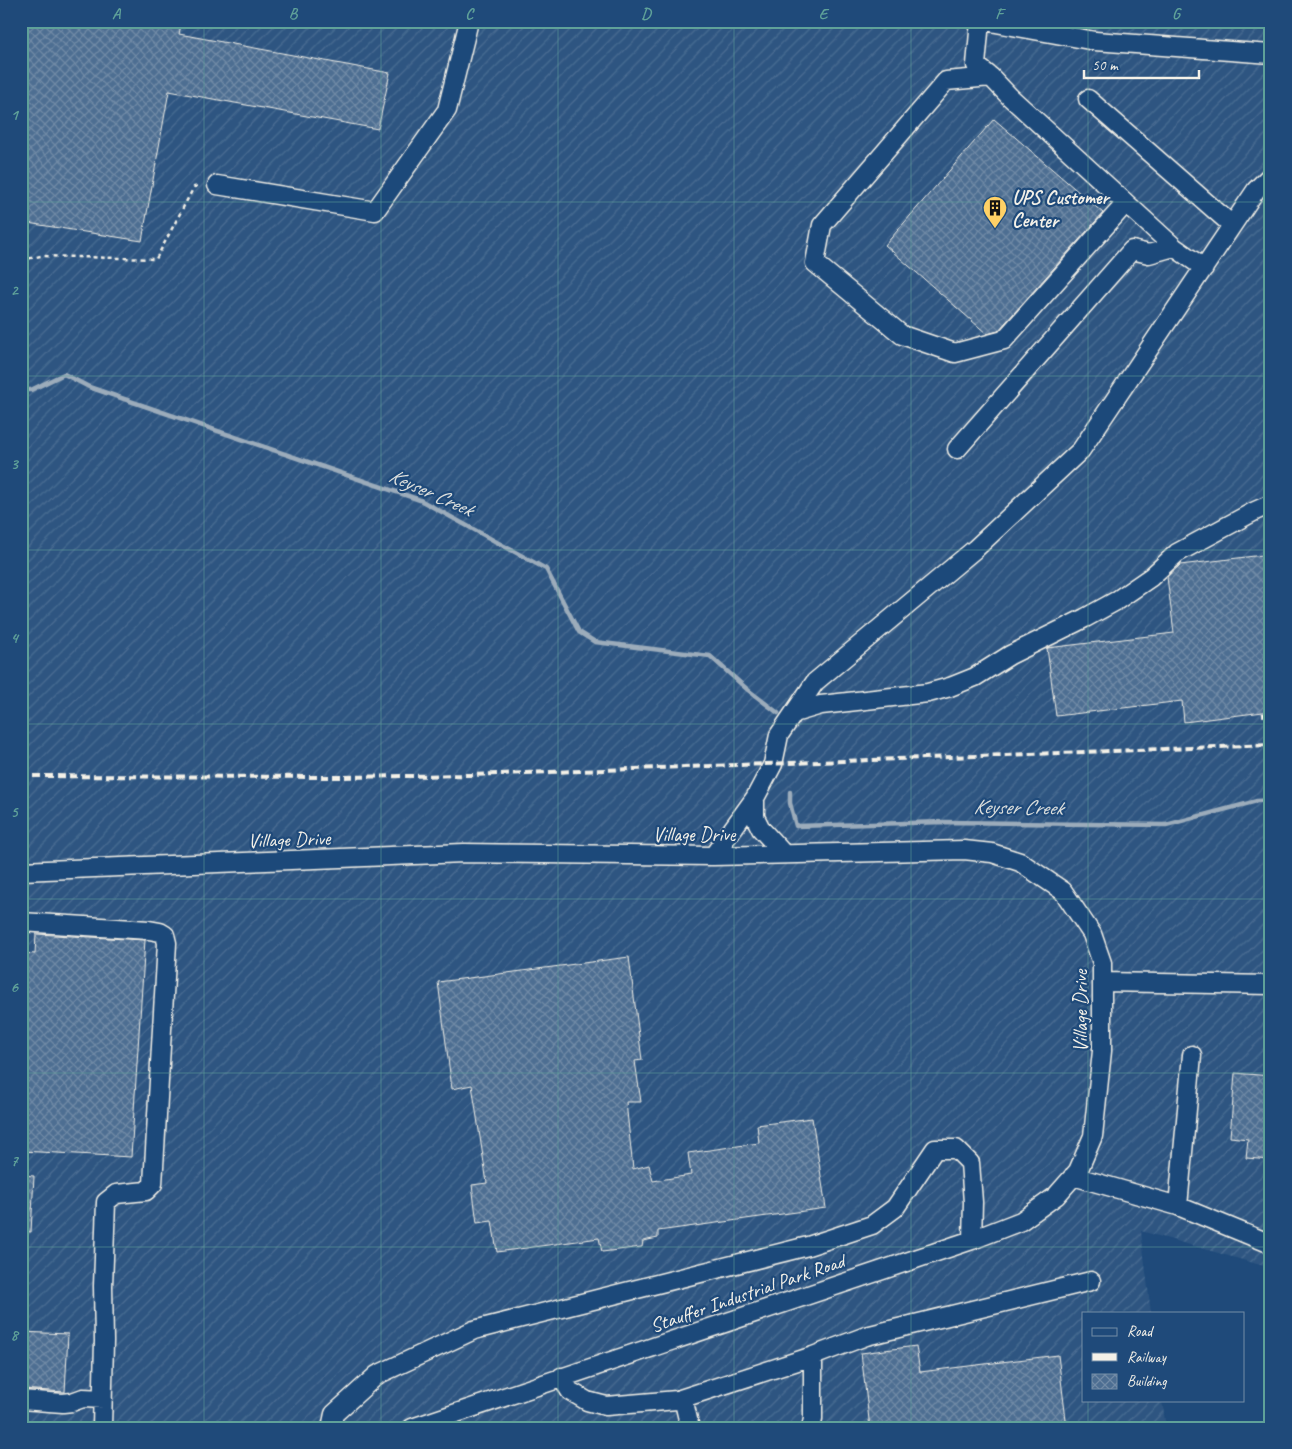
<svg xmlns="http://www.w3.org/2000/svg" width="1292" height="1449" viewBox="0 0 1292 1449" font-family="Caveat,sans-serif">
  <defs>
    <pattern id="industrial-furrows" width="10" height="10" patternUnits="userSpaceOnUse" patternTransform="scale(1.25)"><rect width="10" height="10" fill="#2d5581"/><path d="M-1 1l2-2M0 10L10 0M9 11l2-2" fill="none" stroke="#4c6e93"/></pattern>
    <pattern id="building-cross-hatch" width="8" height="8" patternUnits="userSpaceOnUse" patternTransform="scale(1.25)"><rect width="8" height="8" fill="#4d6e92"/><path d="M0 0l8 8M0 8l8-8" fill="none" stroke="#708aa6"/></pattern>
  </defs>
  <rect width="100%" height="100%" fill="#1f4a7a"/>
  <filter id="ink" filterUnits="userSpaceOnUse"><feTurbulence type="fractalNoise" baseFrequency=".02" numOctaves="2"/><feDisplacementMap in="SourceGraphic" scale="10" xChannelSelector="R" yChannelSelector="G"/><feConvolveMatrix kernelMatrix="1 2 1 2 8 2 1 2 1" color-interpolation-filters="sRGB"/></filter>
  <g filter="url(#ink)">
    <!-- industrial -->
    <path fill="url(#industrial-furrows)" d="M21 21H1271V1268L1141 1231 1151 1313H1083V1400H1162L1166 1428H21Z"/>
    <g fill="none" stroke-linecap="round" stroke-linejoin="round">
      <!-- stream -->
      <path stroke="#9cacbb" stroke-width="4.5" d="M21 390H31L64 374 89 387 420 500 546 569 579 632 595 642 710 656 748 690 778 713
        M790 792V803L796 826 945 822 1166 825 1257 801 1271 800"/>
    </g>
    <!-- building -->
    <path fill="url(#building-cross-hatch)" stroke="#f4f1e8" d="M21 21H182L179 34 390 73 378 129 169 91 142 241 21 222Z
      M994 119 1103 213 998 331 987 334 885 245Z
      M1271 554V711L1184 722 1182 701 1056 716 1047 648 1174 633 1167 577 1180 565Z
      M36 934 145 940 131 1157 21 1151V953L35 954Z
      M629 957 642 1060 635 1061 641 1102H626L633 1169 649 1165 653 1181 691 1175 688 1153 759 1143 757 1125 812 1118 826 1208 658 1231V1238L643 1241 642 1247 602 1252 599 1238 497 1252 492 1221 477 1223 472 1185 487 1183 472 1085 452 1089 438 982Z
      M1235 1073 1271 1076V1160L1246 1158 1248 1139 1230 1137Z
      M21 1175 34 1176 31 1232 21 1231Z
      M21 1332 68 1334 65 1392 21 1389Z
      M916 1346 920 1372 1058 1355 1067 1428H870L861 1353Z"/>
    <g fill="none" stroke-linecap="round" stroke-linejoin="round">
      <defs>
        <path id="minor" d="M980 21 976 65 991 77 1010 97 1174 247
          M985 21 1095 41 1271 54
          M991 77 946 81 822 225 815 263 902 335 955 353 1004 340 1126 203
          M1088 99 1232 225
          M217 185 375 211 447 110 469 21
          M957 449 1132 250 1149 254 1174 247 1204 268
          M794 713 821 705 928 693 950 687 975 677 1010 655 1085 618 1116 601 1151 577 1177 553 1255 511 1271 504
          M755 798V817L761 829 784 854
          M713 856 755 798 773 764 779 735 815 682 975 549 1081 450 1256 190 1271 175
          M21 871 464 853 713 856 964 850 992 853 1020 862 1063 891 1092 934 1102 963V1051L1093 1136 1078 1171 1056 1196 1021 1221 972 1240 412 1428
          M21 922 149 930 160 932 165 935 167 943 153 1184 146 1191 116 1194 106 1202 103 1286 104 1341 102 1428
          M1103 982 1271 985
          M1073 1176 1178 1206 1192 1055
          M1178 1206 1271 1244
          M561 1377 570 1391 587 1401 606 1406 677 1400 813 1356 866 1336 1091 1281
          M683 1398 690 1428
          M21 1400 63 1403 72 1402 83 1398 103 1399
          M331 1428 334 1414 377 1375 474 1330 808 1246 872 1225 895 1208 935 1149H956L970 1163 973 1202 972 1240
          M811 1428 813 1419V1356"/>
      </defs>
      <!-- minor casing -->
      <use href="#minor" stroke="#f4f1e8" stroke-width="21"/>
      <!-- path -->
      <path stroke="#f4f1e8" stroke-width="2.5" stroke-dasharray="4 4" stroke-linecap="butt" d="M21 260 41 256 156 259 194 187 201 186"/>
      <!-- minor -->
      <use href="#minor" stroke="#1f4a7a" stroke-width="18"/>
      <!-- rail -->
      <path stroke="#f4f1e8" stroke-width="4" stroke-dasharray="8 4" stroke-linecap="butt" d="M1262 715 1271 714
        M21 776 341 777 471 775 1271 745"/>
    </g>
  </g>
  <!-- grid -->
  <path fill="none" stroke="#5fa199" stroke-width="1" stroke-opacity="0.55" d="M204 21V1428M381 21V1428M558 21V1428M734 21V1428M911 21V1428M1088 21V1313M21 202H1271M21 376H1271M21 550H1271M21 724H1271M21 899H1271M21 1073H1271M21 1247H1271M1088 1400V1428"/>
  <!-- icons -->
  <defs>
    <symbol id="building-pin" viewBox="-11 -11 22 30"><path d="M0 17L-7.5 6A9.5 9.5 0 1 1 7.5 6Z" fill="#ffd166" stroke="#1f4a7a"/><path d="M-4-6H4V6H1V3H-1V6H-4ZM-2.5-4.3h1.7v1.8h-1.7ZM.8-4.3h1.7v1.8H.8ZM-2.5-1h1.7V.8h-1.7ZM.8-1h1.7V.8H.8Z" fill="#111"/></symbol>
  </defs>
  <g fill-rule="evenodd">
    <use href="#building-pin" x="981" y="194" width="28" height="38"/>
  </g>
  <g text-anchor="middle" stroke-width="4.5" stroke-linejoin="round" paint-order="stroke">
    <!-- poi labels -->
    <g font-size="20" font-weight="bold" fill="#f4f1e8" stroke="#1f4a7a" text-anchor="start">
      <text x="1012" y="204">UPS Customer<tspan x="1012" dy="23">Center</tspan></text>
    </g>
    <!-- street labels -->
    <g font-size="20" fill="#f4f1e8" stroke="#1f4a7a">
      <text x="694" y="841">Village Drive</text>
      <text transform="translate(289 839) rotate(-2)" y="7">Village Drive</text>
      <text transform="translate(1080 1011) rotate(-90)" y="7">Village Drive</text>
      <text transform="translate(747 1293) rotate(-19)" y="7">Stauffer Industrial Park Road</text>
    </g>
    <!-- water labels -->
    <g font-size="21" font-style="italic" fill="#dee0dd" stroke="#1f4a7a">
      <text transform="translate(431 492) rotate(24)" y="7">Keyser Creek</text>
      <text transform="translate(1018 807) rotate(1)" y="7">Keyser Creek</text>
    </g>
  </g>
  <!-- margin -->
  <rect width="1292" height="1449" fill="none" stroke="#1f4a7a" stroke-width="55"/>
  <!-- legend -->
  <rect x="1082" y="1312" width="162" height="90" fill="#1f4a7a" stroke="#748da6"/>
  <rect x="1092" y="1328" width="25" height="8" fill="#1f4a7a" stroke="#748da6"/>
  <text x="1127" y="1336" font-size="15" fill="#f4f1e8">Road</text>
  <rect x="1092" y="1353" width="25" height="8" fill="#f4f1e8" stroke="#748da6"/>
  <text x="1127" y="1362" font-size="15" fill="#f4f1e8">Railway</text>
  <rect x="1092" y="1374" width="25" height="15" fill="url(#building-cross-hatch)" stroke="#748da6"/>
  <text x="1127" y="1386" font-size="15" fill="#f4f1e8">Building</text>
  <!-- scale -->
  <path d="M1084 70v8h115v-8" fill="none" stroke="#f4f1e8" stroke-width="2.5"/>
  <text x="1092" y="70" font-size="15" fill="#f4f1e8" stroke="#1f4a7a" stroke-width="4" paint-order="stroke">50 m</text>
  <rect x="28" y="28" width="1236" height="1394" fill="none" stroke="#5fa199" stroke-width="2"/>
  <g font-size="16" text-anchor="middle" font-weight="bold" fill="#5fa199">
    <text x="116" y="19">A</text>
    <text x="293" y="19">B</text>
    <text x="469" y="19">C</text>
    <text x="646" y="19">D</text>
    <text x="823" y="19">E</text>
    <text x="999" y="19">F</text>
    <text x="1176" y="19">G</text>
    <text x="14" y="120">1</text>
    <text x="14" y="295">2</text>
    <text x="14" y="469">3</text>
    <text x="14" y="643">4</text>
    <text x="14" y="817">5</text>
    <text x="14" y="992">6</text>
    <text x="14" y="1166">7</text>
    <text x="14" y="1340">8</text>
  </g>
</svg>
